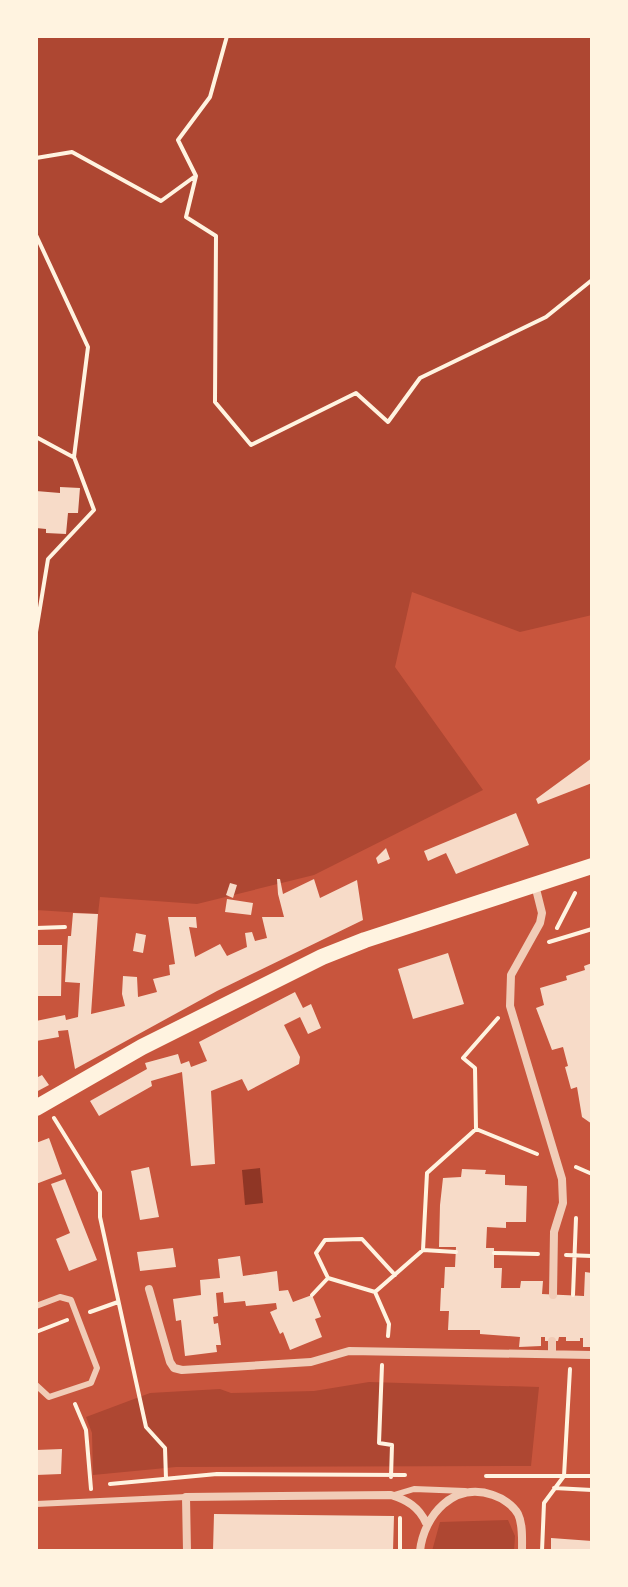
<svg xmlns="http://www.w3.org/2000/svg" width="628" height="1587" viewBox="0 0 628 1587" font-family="'Times New Roman',serif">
  <rect width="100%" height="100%" fill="#c8553d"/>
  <!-- green -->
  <path fill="#ae4732" d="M36 36H592V615L520 632 412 592 395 667 483 790 314 875 197 904 100 897 98 914 36 910Z
    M369 1382 539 1387 531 1466 176 1467 93 1475 92 1433 86 1417 150 1393 220 1389 231 1393 314 1391Z
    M508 1520 515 1536 514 1551H432L440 1522Z"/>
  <!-- water -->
  <path fill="#8f3625" d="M260 1168 263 1203 245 1205 242 1170Z"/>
  <!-- building -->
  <path fill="#f7dbc8" d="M60 487 80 488 78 513H68L66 534 46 533V529L36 528V491L60 493Z
    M592 758V783L538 804 536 799Z
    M516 813 529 845 456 874 446 853 428 861 424 851Z
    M386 848 390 859 378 864 376 858Z
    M277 879H280L283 894 314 879 320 898 357 880 363 920 217 991 75 1069 68 1030 58 1031 59 1037 36 1041V1021L65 1015 66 1020 78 1017 80 983 65 982 68 936H71L73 913 98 914 91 1014 125 1006 122 994 123 976 137 977 138 997 157 992 153 979 170 975 169 965 175 964 168 917H196L197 928 189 927 195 957 220 944 227 956 247 947 245 933 252 932 255 941 267 938 262 917H284L278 894Z
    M230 883 237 885 233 898 226 895Z
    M227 899 253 903 251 915 225 912Z
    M136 933 146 935 143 953 133 951Z
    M36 945H62L61 996H36Z
    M448 953 464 1004 413 1019 398 969Z
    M592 963V1124L582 1117 577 1087 571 1089 565 1067 568 1066 563 1047 552 1050 536 1008 544 1005 540 988 567 980 566 976 585 970 584 966Z
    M295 992 303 1008 311 1004 321 1028 308 1034 300 1017 284 1025 300 1057 299 1064 248 1091 242 1079 211 1091 215 1164 191 1166 182 1072 151 1081 152 1086 99 1116 90 1101 147 1069 145 1063 178 1054 181 1064 189 1061 191 1067 207 1061 199 1042Z
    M42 1075 49 1085 36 1092V1078Z
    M49 1138 62 1174 36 1184V1143Z
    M149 1167 159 1217 140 1220 131 1171Z
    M462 1169 486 1170 485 1174 505 1175V1185L527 1186 526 1222H506V1228L487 1227 486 1248H494V1268H502L501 1288H520L521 1281H543L542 1294 584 1296 585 1272 592 1273V1347H583V1338H580V1341H566V1337H559L558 1341H545V1337H541V1346L519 1347 520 1337 480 1334V1330H448L449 1311H440L441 1288H444L445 1267H455L456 1247H439L440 1205 443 1178 461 1177Z
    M65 1179 97 1260 69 1271 56 1239 70 1233 51 1184Z
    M173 1248 176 1267 140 1271 137 1252Z
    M240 1256 243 1276 277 1271 279 1291 288 1290 293 1302 312 1295 321 1317 315 1319 322 1337 290 1350 283 1332 280 1334 270 1312 277 1309 276 1303 246 1306 245 1301 224 1303 223 1292 216 1293 218 1316 213 1317 214 1324 218 1323 221 1345H216L217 1352 185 1356 181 1320 176 1321 173 1299 201 1295 200 1280 220 1278 218 1259Z
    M62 1449 61 1474 36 1475V1450Z
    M214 1514 394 1516 393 1551H213Z
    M551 1538 592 1541V1551H551Z"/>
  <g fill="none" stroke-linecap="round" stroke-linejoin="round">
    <!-- path -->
    <path stroke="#fff3e0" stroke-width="4" d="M227 36 210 97 178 140 196 176 186 217 216 236 215 402 251 445 356 393 388 422 420 378 546 317 592 280
      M36 158 72 152 161 201 194 177
      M36 235 88 347 74 457 94 510 48 559 36 632
      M36 437 73 457
      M36 928 65 927
      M557 928 575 893
      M549 942 592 929
      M54 1118 100 1192V1217L146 1427 165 1448 166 1479
      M476 1129 475 1068 463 1058 498 1018
      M576 1167 592 1174
      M423 1250 456 1252
      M494 1253 538 1254
      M566 1255 592 1256
      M375 1292 328 1278 316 1253 325 1240 362 1239 395 1275
      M312 1295 328 1278
      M573 1295 576 1218
      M90 1312 118 1302
      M36 1332 67 1320
      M388 1336 389 1324 375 1292 423 1250 427 1173 476 1129 537 1154
      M382 1365 379 1443 392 1445 391 1477
      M75 1404 86 1430 91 1489
      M486 1476H592
      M110 1484 217 1474 405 1475
      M554 1488 592 1490
      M400 1551V1518
      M542 1551 544 1503 564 1476 570 1369"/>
    <!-- service -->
    <path stroke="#f1ccb7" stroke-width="6" d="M36 1306 60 1297 71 1300 97 1368 91 1383 49 1397 36 1385
      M394 1495 414 1489 465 1491
      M36 1504 186 1497"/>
    <!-- minor -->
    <path stroke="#f1ccb7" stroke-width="8" d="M535 885 542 913 540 923 511 975 510 1006 562 1179 563 1203 554 1232 553 1295
      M149 1289 170 1362 174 1368 182 1370 311 1362 349 1351 592 1355
      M552 1354V1341
      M187 1551 186 1497 391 1495C407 1500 419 1507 426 1523
      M420 1551C424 1515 454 1481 493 1495 502 1498 513 1505 518 1514 523 1524 522 1539 522 1551"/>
    <!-- secondary -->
    <path stroke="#fff3e0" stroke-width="16" d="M36 1108 142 1047 322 957 365 940 592 866"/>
  </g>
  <!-- border -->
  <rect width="628" height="1587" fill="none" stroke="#fff3e0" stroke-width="76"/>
</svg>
